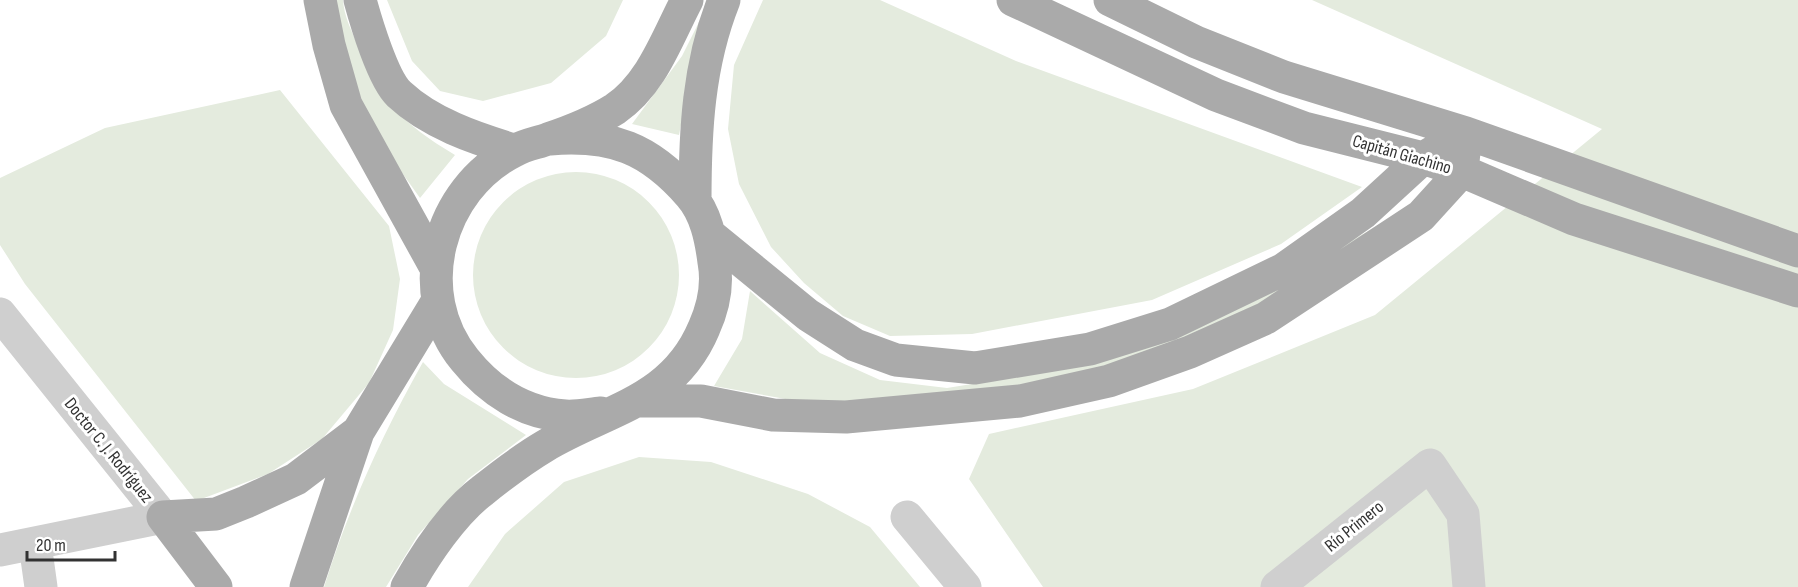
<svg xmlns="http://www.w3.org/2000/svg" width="1798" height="587" viewBox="0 0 1798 587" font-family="'Sofia Sans Condensed',sans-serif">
  <rect width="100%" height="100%" fill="#fff"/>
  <!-- green -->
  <path fill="#e4ebde" d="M329 0H343C344 16 351 29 357 44 380 101 402 123 455 155L420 198 380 142 348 73Z
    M387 0H623L606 36 551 83 483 101 440 91 412 61Z
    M710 0 691 73 679 135 632 124 682 56Z
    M763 0H880L1016 61 1362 187 1281 244 1152 300 972 334 890 336 843 316 804 283 771 247 739 184 728 129 734 65Z
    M1312 0H1798V587H1043L969 479 989 434 1193 389 1375 315 1602 129Z
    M280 90 389 226 400 279 393 330 369 383 322 439 268 474 196 501 25 284 0 245V178L105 128Z
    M473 275a103 103 0 1 1 206 0a103 103 0 1 1-206 0Z
    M1409 207 1292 288 1162 350 1041 389 913 404 791 400 714 386 742 339 750 291 820 353 880 380 947 388 1071 368 1271 288Z
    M423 362 444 384 526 435 468 479 418 535 386 587H324C350 505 381 437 423 362Z
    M639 457 711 462 808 494 870 527 920 587H468L505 534 564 482Z"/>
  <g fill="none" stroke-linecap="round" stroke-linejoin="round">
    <!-- minor -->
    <path stroke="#cfcfcf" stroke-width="33" d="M0 314 163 517 0 550
      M907 517 965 587
      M35 544 41 587
      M1277 587 1430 465 1463 514 1469 587"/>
    <!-- major -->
    <path stroke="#aaa" stroke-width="33" d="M320 0 329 45 346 105 435 266
      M360 0C366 22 383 79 399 94 430 123 474 138 514 150
      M1013 0 1216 95 1304 128 1423 158 1462 171 1574 219 1798 291
      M1110 0 1196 42 1284 77 1466 133 1798 251
      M695 201C695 132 698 65 724 0
      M710 235 808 315 855 345 896 360 975 368 1090 349 1170 324 1284 269 1363 213 1423 158 1466 133
      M639 401H701L773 415 846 417 1020 401 1109 381 1190 352 1266 318 1421 216 1462 171 1466 133
      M601 413C590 414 576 417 565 416 524 413 490 391 465 360 410 293 438 189 514 151 524 145 537 143 548 139 569 132 596 121 615 109 652 84 667 38 687 0
      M163 517 216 514 246 502 296 479 358 432
      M163 517 216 587
      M306 587 358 432 437 302
      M407 587C425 555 453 513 482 491 502 475 523 459 545 446 607 409 673 402 704 328 713 308 718 284 714 262 711 239 706 213 690 195 649 148 612 134 550 139"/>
  </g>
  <g text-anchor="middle" stroke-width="6" stroke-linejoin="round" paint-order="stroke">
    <!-- street labels -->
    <g font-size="18" fill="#323232" stroke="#fff">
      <text transform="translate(1402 154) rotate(16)" y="6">Capitán Giachino</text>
      <text transform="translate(109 450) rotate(51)" y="6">Doctor C. J. Rodríguez</text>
      <text transform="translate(1354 526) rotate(-39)" y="6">Río Primero</text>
    </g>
  </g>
  <!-- scale -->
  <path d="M27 551v9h88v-9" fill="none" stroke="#323232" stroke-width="3"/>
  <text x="36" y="551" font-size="18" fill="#323232" stroke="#ffffff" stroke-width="4.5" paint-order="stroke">20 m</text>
</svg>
